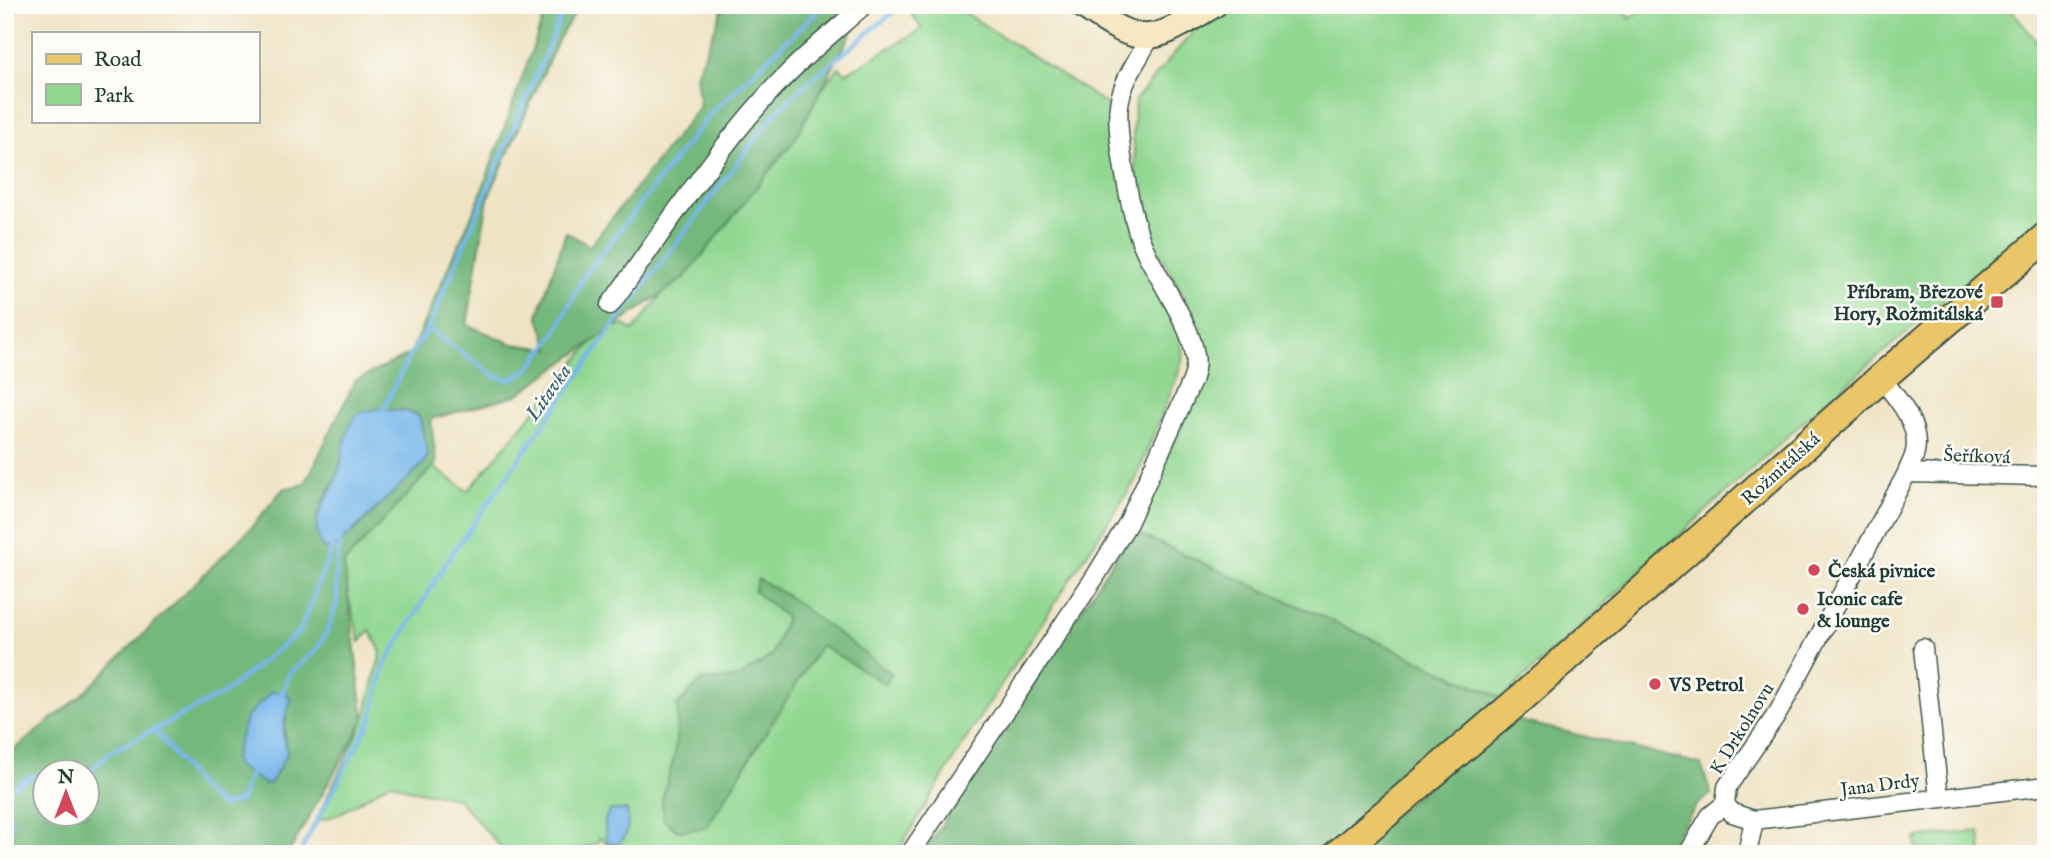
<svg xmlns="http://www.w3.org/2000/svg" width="2051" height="859" viewBox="0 0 2051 859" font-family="'IM FELL English',serif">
  <rect width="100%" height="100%" fill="#fdfcf7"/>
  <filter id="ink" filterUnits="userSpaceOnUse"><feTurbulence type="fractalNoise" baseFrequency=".0143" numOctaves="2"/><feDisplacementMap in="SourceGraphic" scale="14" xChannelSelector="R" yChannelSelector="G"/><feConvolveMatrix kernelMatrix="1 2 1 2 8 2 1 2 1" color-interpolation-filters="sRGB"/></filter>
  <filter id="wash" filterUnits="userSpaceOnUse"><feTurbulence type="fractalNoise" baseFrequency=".00686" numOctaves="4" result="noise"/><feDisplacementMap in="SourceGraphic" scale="28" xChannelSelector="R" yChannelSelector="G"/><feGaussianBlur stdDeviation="1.57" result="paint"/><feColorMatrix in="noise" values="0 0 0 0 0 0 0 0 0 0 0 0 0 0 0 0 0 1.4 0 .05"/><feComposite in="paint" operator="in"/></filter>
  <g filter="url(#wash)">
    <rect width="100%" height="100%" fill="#efe3c4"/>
    <!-- green -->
    <path fill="#91d791" stroke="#588a62" stroke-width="2" d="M926 5H953L1111 107 1137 246 1181 340 1183 357 1178 374 1135 481 976 723 896 854H621L599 838 598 843 568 854H507L457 798 408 789 391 782 339 814 315 822 364 720 381 652 370 630 360 642 339 561 430 465 468 491 604 328 625 325 633 331 839 67 846 73 922 29 912 15Z
      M1175 5H1621L1630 18 1649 5H2014L2011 9 2046 54V213L1817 409 1502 698 1132 531 1207 372 1201 327 1154 243 1137 185 1133 136 1135 100 1192 33Z
      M1980 831 1982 854H1917L1915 838Z"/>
    <!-- forest -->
    <path fill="#74b87b" stroke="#4a7a58" stroke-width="2" fill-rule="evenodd" d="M548 5H580L558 40 488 198 467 325 513 344 550 349 538 315 566 232 590 246 700 106 696 75 722 11 717 5H866L795 139 684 278 517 395 431 419 436 464 344 563 364 720 288 854H5V757L82 695 250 529 283 489 305 484 355 381 410 354 479 199ZM414 413 419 416 428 455 354 532 322 504 337 476 351 424ZM291 700C284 719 283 733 287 753L246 718 258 707ZM46 772H88V814H46Z
      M1132 531 1502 698 1320 854H923Z
      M758 579 786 595 892 674 885 684 821 645 706 828 678 831 664 820 662 799 675 754 678 705 701 681 738 678 772 655 786 617 754 591Z
      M1520 721 1701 764 1711 794 1698 804 1663 854H1350L1498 724Z"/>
    <!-- water -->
    <path fill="#77b7eb" stroke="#4b7a90" stroke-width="2" d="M378 409 405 411 419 416 428 455 423 464 339 544 331 549 322 548C318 539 316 531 317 521 319 504 332 493 337 477 342 462 345 425 357 415 363 411 371 410 378 409Z
      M272 691 286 693 291 700 285 718 283 735 287 753 271 783 265 784 238 767 234 758 246 718Z
      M610 810H627C628 824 630 836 617 844L606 841 605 820Z"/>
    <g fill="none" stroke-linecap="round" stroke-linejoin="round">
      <!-- stream -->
      <path stroke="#77b7eb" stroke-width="4.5" d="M428 329 566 5
        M382 413 410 354 428 329 495 376 510 380 529 369 555 334 584 276 711 113 824 5
        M281 696 289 674 316 651 328 630 337 603 336 564 341 539
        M155 730 202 790 222 806 240 801 252 770
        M88 773 109 753 223 694 300 631 333 546
        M5 792 30 776 46 782
        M5 810 12 825 5 839
        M299 854 371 720 384 666 449 558 612 328 773 116 799 90 902 5"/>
    </g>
  </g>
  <g filter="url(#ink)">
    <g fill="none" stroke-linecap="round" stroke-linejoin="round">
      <defs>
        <path id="street" d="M610 305C660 236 707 163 763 100 793 65 829 36 864 5
          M1907 473 2046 476
          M1923 648 1939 798
          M1725 804 1727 787 1779 711 1907 473C1909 466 1914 459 1915 452 1921 425 1897 398 1881 378
          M1725 804 1732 813 1754 820 2046 786
          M910 854 1095 577 1128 523 1192 381C1195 372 1197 364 1195 355 1191 325 1157 277 1144 248 1132 222 1115 134 1119 105 1122 81 1139 58 1150 37
          M1688 854 1710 816 1725 804
          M1747 854 1754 820"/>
        <path id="secondary" d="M1082 5C1146 50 1150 43 1214 5"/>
        <path id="primary" d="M1338 854 1518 701 1881 378 2046 237"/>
      </defs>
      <!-- street casing -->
      <use href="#street" stroke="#3e564a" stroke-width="21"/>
      <!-- secondary casing -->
      <use href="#secondary" stroke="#3e564a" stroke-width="28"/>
      <!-- primary casing -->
      <use href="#primary" stroke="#3e564a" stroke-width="32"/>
      <!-- street -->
      <use href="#street" stroke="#fff" stroke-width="18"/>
      <!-- secondary -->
      <use href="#secondary" stroke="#f7e8c3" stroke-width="24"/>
      <!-- primary -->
      <use href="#primary" stroke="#ebc669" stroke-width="28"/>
    </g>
  </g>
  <!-- markers -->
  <g fill="#d1495b" stroke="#fdfcf7" stroke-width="2.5">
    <rect x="1990" y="295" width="14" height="14" rx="3.5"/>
    <circle cx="1814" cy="570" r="7"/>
    <circle cx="1803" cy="609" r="7"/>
    <circle cx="1655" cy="684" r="7"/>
  </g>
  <g text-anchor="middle" stroke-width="5" stroke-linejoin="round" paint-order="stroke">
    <!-- poi labels -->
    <g font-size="19" font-weight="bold" fill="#1f3d34" stroke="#fdfcf7" text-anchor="start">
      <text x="1983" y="298" text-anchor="end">Příbram, Březové<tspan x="1983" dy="22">Hory, Rožmitálská</tspan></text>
      <text x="1828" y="577">Česká pivnice</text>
      <text x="1817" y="605">Iconic cafe<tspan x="1817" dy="22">&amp; lounge</tspan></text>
      <text x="1669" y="691">VS Petrol</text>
    </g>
    <!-- street labels -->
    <g font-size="19" fill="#1f3d34" stroke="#fdfcf7">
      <text transform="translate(1977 455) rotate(2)" y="7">Šeříková</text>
      <text transform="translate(1780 468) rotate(-42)" y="7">Rožmitálská</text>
      <text transform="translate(1741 728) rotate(-58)" y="7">K Drkolnovu</text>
      <text transform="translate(1880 784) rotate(-7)" y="7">Jana Drdy</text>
    </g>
    <!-- water labels -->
    <g font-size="21" font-style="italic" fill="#39626b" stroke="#fdfcf7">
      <text transform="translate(548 392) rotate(-55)" y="7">Litavka</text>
    </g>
  </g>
  <!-- margin -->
  <rect width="2051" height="859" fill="none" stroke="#fdfcf7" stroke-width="28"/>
  <!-- legend -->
  <rect x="32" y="32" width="228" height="91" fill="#fdfcf7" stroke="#a4b0a9" stroke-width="2"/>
  <rect x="46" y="54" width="35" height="10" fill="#ebc669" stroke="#a4b0a9" stroke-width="2"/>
  <text x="94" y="66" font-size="21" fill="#1f3d34">Road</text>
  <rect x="46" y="84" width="35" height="21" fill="#91d791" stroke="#a4b0a9" stroke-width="2"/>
  <text x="94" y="102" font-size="21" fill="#1f3d34">Park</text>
  <!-- north arrow -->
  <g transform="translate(66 793)"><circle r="33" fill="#fdfcf7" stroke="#a4b0a9" stroke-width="2"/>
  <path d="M0-5L12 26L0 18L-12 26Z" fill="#d1495b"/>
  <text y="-10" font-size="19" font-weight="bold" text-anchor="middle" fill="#1f3d34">N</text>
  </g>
</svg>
